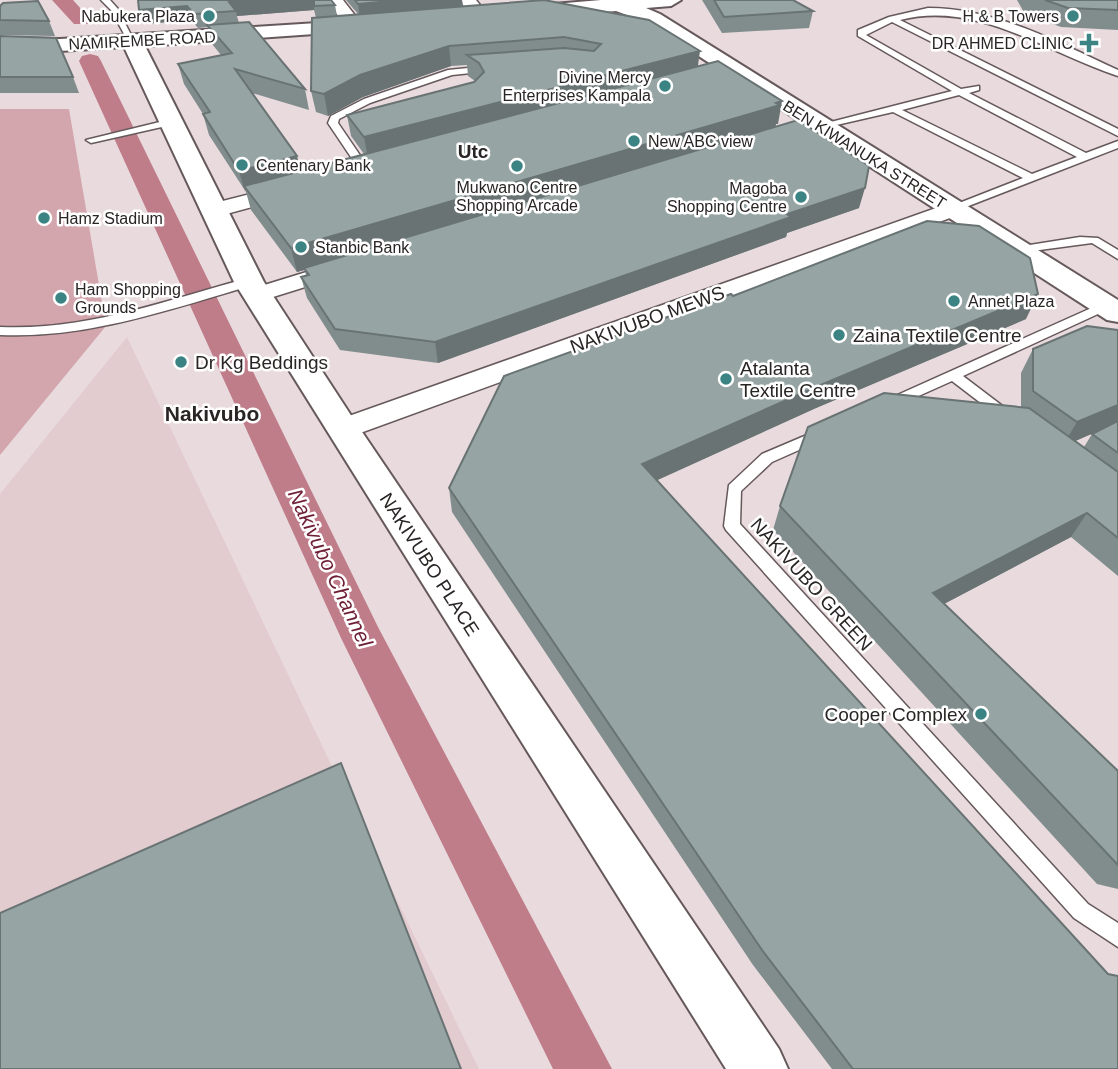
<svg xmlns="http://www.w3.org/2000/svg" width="1118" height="1069" viewBox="0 0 1118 1069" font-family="Helvetica,sans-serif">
  <rect width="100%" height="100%" fill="#e9dadd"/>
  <!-- built -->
  <path fill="#e3ccd0" d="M127 337 315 731 479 1069H0V494Z"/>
  <!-- green -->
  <path fill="#d3a5ad" d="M0 109H69L106 326 0 455Z"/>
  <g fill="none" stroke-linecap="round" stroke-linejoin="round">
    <!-- canal -->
    <path fill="#bf7d8a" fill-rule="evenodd" d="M52 0H73L91 20 88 24H74Z
      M90 54 98 56 101 61 378 627 612 1069H553L341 638 79 61 82 56Z"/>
    <defs>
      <path id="service" d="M101 0H110L118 9 135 43H129L111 10Z
        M928 8C996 8 1057 42 1118 70V76C1047 53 978 0 900 20L1118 129V136L892 22 866 35 961 89 979 86V90L969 93 1086 153 1118 141V148L953 212 947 209 949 207 1023 178 893 112 819 129V125L952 91 858 36V30L889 17ZM959 95 1077 157 1032 174 902 110Z
        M488 66 491 67V71L452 75 370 103 339 119 338 123 370 170 369 172H361L328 123 331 116 364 99 448 70Z
        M172 119 177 122 175 124 91 143 86 140Z
        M1080 237 1098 238 1118 250V259L1092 243 1017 253 1011 250 1017 247Z
        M249 278 253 279V285C171 309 87 339 0 335V327C87 331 166 300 249 278Z
        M1107 301 1111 302V308L963 376 1013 414 1015 417 1013 420H1003L952 381 894 407H884L882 404 884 401Z
        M821 429 828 434 826 438 772 462 741 491 740 524 1088 904 1118 923V947L1074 918 726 530 724 526 729 485 762 454Z"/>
      <path id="minor" d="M326 0H343L364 27 362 31H350Z
        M459 0H476L489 16 487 20H475Z
        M289 184 297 185 300 190 297 195 215 217 207 215 204 210 207 205Z
        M953 202 961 204 964 209 961 214 352 436 342 439 332 436 328 429 332 422Z
        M342 261 350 263 354 268 350 273 257 302 248 300 245 295 248 290Z"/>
      <path id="secondary" d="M601 0H681L671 6 646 8 660 14 1118 300V322L1107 320 646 22 616 11 530 18 523 16 520 12 523 8 530 6Z
        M365 20 372 22 375 26 372 30 145 46 264 282 354 420 779 1049 788 1069H726L234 282 124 47 60 51 0 50V38L60 39Z"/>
    </defs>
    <!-- service casing -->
    <use href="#service" stroke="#66595b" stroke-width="3"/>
    <!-- minor casing -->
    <use href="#minor" stroke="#66595b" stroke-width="3"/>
    <!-- secondary casing -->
    <use href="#secondary" stroke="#66595b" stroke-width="4"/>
    <!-- service -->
    <use href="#service" fill="#fff" fill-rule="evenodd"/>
    <!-- minor -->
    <use href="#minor" fill="#fff" fill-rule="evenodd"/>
    <!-- secondary -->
    <use href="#secondary" fill="#fff" fill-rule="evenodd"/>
  </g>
  <!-- wall -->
  <path fill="#818d8d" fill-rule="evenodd" d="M138 0 335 5 337 16 358 14 346 0H462L463 6 698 66 778 124H776L775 127 859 208 787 233 786 237 438 363 340 350 307 298 301 277 306 276 305 270 297 272 251 210 246 192 209 135 203 114 184 84 178 64 221 55 212 44 208 27 198 28 191 20 144 24ZM314 10 316 18 311 91 316 112 328 116 363 97 451 66 467 65 468 76 475 81 474 82 347 115 351 136 364 154 300 171 252 93 309 110 305 89 239 23 237 16Z
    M702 0H793L813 11 809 28 722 33Z
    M1017 0H1118V30L1061 27 1025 14Z
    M0 6 49 21 55 36 0 35Z
    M0 36 73 77 79 93H0Z
    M733 296 1026 319 816 408 657 480 1118 1069H832L753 965 452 512 449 488Z
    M1118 330V576L1071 537 944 604 1118 771V889L1097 884 773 530 780 506 1021 407V373L1033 349ZM1094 433 1092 434 1084 447 1075 441Z"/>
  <!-- shaded-wall -->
  <path fill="#697373" d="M257 0H315L314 10 237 16 236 11 229 2Z
    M402 0H462L463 9 360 18 358 4Z
    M187 6 191 20 144 24 139 10Z
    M449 46 451 66 363 97 328 116 324 94 360 75Z
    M700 51 697 72 368 159 364 137Z
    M782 101 778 124H776L775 128 297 272 291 248Z
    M297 156 302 177 244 186 245 192 239 171Z
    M865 188 859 208 787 233 786 237 438 363 435 342 787 214Z
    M1038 294 1026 319 816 408 640 488 642 464 823 384Z
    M1118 405V422L1062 447 1077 422Z
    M1087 513 1071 537 921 616 933 593Z"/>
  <!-- building -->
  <path fill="#96a4a4" stroke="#697373" stroke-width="2" d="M138 0H257L229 2 236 11 194 14 187 6 139 10Z
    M314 0H331L335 5 314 6Z
    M355 0H402L358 4Z
    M544 0 649 20 700 51 364 137 347 115 474 82 484 72 479 63 467 55 564 48 594 51 601 44 564 37 449 46 360 75 324 94 311 91 312 18Z
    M714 0H793L813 11 724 17Z
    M1045 0H1118V10L1068 8Z
    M38 1 49 21 0 20V6L3 3Z
    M249 22 305 89 235 69 297 156 239 171 203 114 210 112 178 64 232 53 207 25Z
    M0 36 56 38 73 77H0Z
    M718 61 782 101 776 103 780 105 291 248 244 186Z
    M798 120 869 166 865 188 787 214 791 217 435 342 335 329 301 277 309 275 304 268Z
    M927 221 979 226 1030 258 1038 294 823 384 642 464 1108 974 1118 976V1069H853L762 950 449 488 504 376 731 294 733 296Z
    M1087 326 1118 330V405L1077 422 1033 391V349Z
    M884 393 1029 408 1118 472V538L1087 513 933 593 1118 771V865L780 506 808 427Z
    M1118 421V453L1092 434Z
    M341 763 461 1069H0V913Z"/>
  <!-- markers -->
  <g fill="#3c8484" stroke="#fff" stroke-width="2.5">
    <circle cx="209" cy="16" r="7"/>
    <circle cx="1073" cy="16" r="7"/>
    <path d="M1085.5 32.5h7v7h7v7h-7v7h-7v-7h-7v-7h7z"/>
    <circle cx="665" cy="86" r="7"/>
    <circle cx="634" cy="141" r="7"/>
    <circle cx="242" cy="165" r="7"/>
    <circle cx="517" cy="166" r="7"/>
    <circle cx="801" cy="197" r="7"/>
    <circle cx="44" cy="218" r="7"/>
    <circle cx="301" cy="247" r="7"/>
    <circle cx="61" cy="298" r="7"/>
    <circle cx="954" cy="301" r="7"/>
    <circle cx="839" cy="335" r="7"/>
    <circle cx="181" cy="362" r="7"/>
    <circle cx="726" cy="379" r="7"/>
    <circle cx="981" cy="714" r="7"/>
  </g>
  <g text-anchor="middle" stroke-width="5" stroke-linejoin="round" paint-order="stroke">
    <!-- far-poi labels -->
    <g font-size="16" fill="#2a2525" stroke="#fff" text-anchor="start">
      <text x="195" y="22" text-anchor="end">Nabukera Plaza</text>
      <text x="1059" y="22" text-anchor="end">H &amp; B Towers</text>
      <text x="1073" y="49" text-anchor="end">DR AHMED CLINIC</text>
      <text x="651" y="83" text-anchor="end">Divine Mercy<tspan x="651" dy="18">Enterprises Kampala</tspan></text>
      <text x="648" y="147">New ABC view</text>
      <text x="256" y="171">Centenary Bank</text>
      <text x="517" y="193" text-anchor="middle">Mukwano Centre<tspan x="517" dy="18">Shopping Arcade</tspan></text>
      <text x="787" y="194" text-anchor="end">Magoba<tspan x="787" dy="18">Shopping Centre</tspan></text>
      <text x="58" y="224">Hamz Stadium</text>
      <text x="315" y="253">Stanbic Bank</text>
      <text x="75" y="295">Ham Shopping<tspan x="75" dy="18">Grounds</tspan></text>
      <text x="968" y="307">Annet Plaza</text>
    </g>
    <!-- far-street labels -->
    <g font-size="16" fill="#2a2525" stroke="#fff">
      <text transform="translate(142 40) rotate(-3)" y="6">NAMIREMBE ROAD</text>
      <text transform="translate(865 154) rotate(32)" y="6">BEN KIWANUKA STREET</text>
    </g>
    <!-- far-quarter labels -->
    <g font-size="19" font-weight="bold" fill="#2a2525" stroke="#fff">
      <text x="473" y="158">Utc</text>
    </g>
    <!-- street labels -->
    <g font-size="19" fill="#2a2525" stroke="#fff">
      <text transform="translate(647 319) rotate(-20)" y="7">NAKIVUBO MEWS</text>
      <text transform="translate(430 564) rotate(57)" y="7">NAKIVUBO PLACE</text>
      <text transform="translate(812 584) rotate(48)" y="7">NAKIVUBO GREEN</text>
    </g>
    <!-- poi labels -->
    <g font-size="19" fill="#2a2525" stroke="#fff" text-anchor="start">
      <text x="853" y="342">Zaina Textile Centre</text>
      <text x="195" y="369">Dr Kg Beddings</text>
      <text x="740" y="375">Atalanta<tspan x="740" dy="22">Textile Centre</tspan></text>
      <text x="967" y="721" text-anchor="end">Cooper Complex</text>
    </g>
    <!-- neighbourhood labels -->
    <g font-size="21" font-weight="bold" fill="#2a2525" stroke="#fff">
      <text x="212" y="421">Nakivubo</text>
    </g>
    <!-- water labels -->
    <g font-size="21" font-style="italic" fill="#6e1f36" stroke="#fff">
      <text transform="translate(330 568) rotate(65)" y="7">Nakivubo Channel</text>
    </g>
  </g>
</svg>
